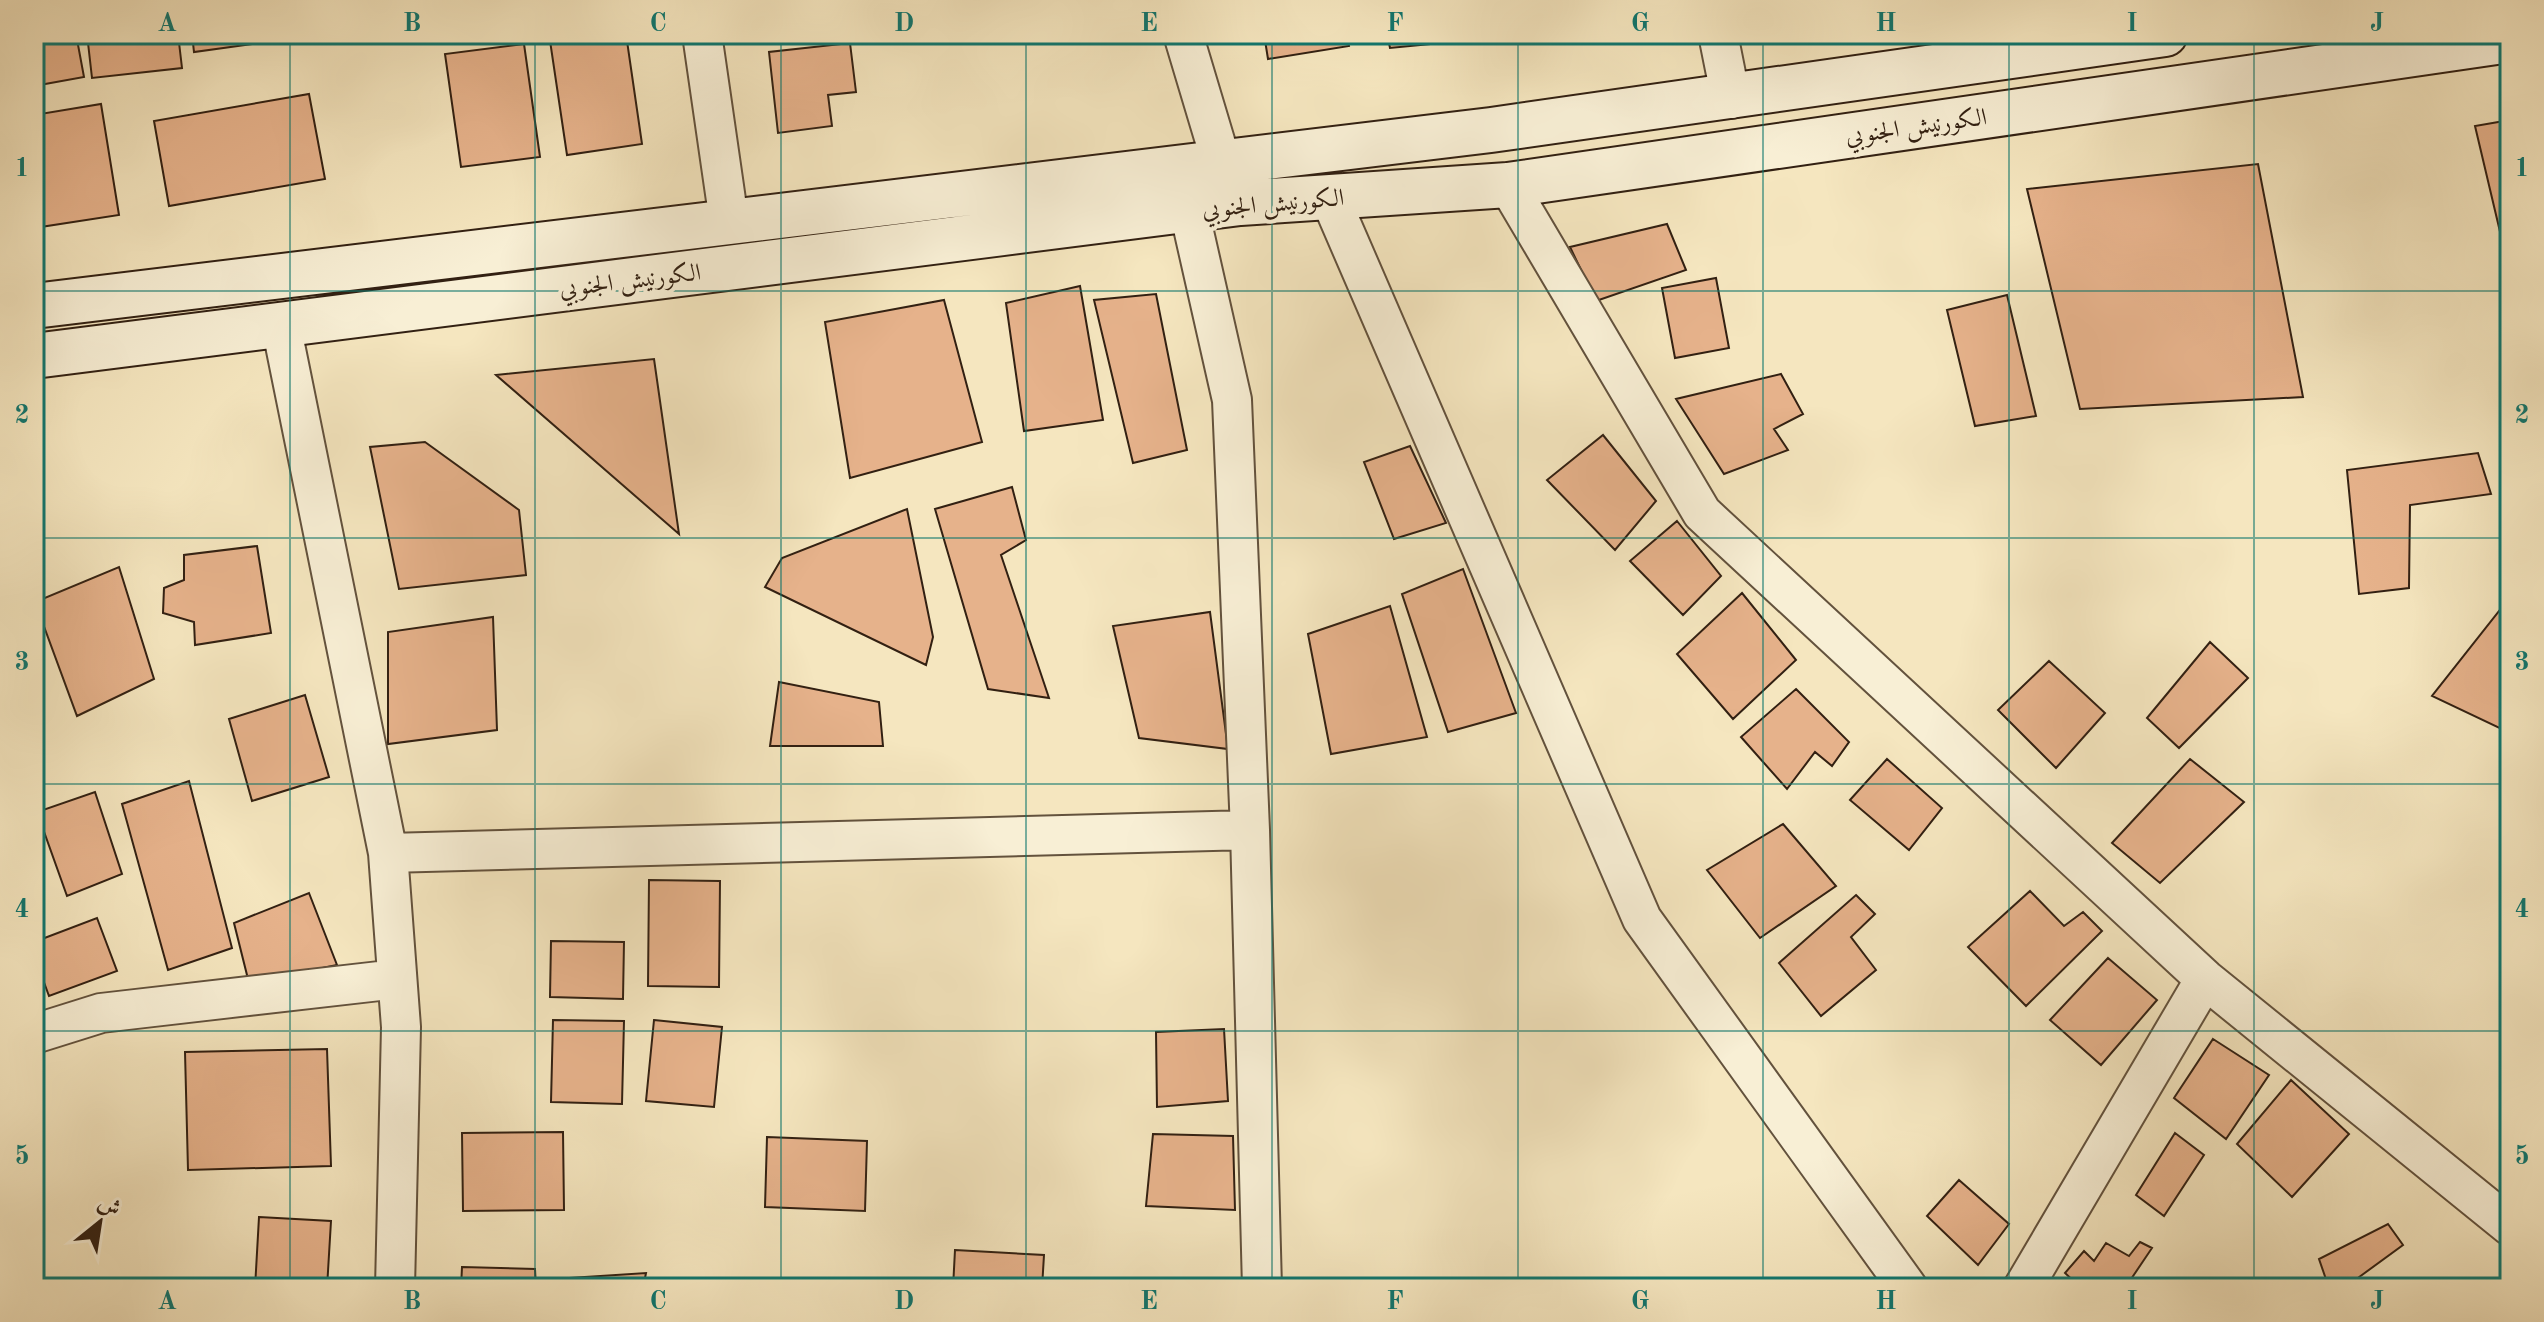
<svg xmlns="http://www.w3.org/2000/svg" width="2544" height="1322" viewBox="0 0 2544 1322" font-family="'Old Standard TT',Amiri,serif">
  <rect width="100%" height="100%" fill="#f5e6bf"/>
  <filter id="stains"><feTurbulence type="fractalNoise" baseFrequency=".0025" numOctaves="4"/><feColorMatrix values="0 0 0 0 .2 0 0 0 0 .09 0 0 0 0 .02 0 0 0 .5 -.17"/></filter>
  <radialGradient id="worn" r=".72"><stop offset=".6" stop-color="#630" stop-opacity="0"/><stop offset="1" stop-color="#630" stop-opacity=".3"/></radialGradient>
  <!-- building -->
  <path fill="#e6b28b" stroke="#322012" stroke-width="2" d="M34 34H76L84 77 34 86Z
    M87 34H178L182 68 92 78Z
    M192 34H288L289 39 194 52Z
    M549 34H626L642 144 567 155Z
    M1264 34H1347L1349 46 1268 59Z
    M1387 34H1491L1492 38 1390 48Z
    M850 43 856 92 828 95 832 126 778 133 769 52Z
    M524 44 540 157 461 167 445 54Z
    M309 94 325 179 169 206 154 121Z
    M101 104 119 215 34 228V115Z
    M2510 120V274L2475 126Z
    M2258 164 2303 397 2080 409 2027 189Z
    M1667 224 1686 270 1596 301 1570 247Z
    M1716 278 1729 348 1675 358 1662 288Z
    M1080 286 1103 420 1024 431 1006 303Z
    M1156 294 1187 450 1133 463 1094 300Z
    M2007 295 2036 416 1975 426 1947 310Z
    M944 300 982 442 850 478 825 322Z
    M654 359 679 534 496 375Z
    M1781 374 1803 414 1774 429 1788 450 1724 474 1676 399Z
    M1603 435 1656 501 1615 550 1547 480Z
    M425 442 519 510 526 575 399 589 370 447Z
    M1410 446 1446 523 1394 539 1364 462Z
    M2478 453 2491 494 2410 505 2409 588 2359 594 2347 470Z
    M1012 487 1026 540 1001 555 1049 698 988 689 935 509Z
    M907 509 933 637 926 665 765 587 782 558Z
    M1677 521 1721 576 1683 615 1630 561Z
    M257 546 271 633 195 645 194 622 163 613 164 588 184 580V555Z
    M119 567 154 679 77 716 35 602Z
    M1463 569 1516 713 1448 732 1402 594Z
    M1742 593 1796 660 1733 719 1677 654Z
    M2507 601 2510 602V733L2432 696Z
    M1390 606 1427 737 1331 754 1308 634Z
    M1210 612 1228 749 1139 738 1113 626Z
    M493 617 497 730 388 744V632Z
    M2210 642 2248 678 2179 748 2147 718Z
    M2049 661 2105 713 2056 768 1998 710Z
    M779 682 879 702 883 746H770Z
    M1796 689 1849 742 1832 766 1815 752 1787 789 1741 737Z
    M305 695 329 777 252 801 229 719Z
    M1887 759 1942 808 1909 850 1850 800Z
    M2190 759 2244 802 2160 883 2112 843Z
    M189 781 232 948 168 970 122 804Z
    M95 792 122 874 67 896 37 812Z
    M1783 824 1836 886 1760 938 1707 870Z
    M649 880 720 881 719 987 648 986Z
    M2030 891 2064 926 2083 912 2102 931 2026 1006 1968 947Z
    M309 893 337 965 249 983 234 923Z
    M1856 895 1875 914 1851 937 1876 970 1821 1016 1779 963Z
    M97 918 117 971 49 996 34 955V942Z
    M551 941 624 942 623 999 550 997Z
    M2108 958 2157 1000 2101 1065 2050 1020Z
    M553 1020 624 1021 622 1104 551 1102Z
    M654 1020 722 1027 714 1107 646 1101Z
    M1224 1029 1228 1101 1157 1107 1156 1032Z
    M2213 1039 2269 1075 2226 1139 2174 1098Z
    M327 1049 331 1166 188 1170 185 1052Z
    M2291 1080 2349 1134 2292 1197 2237 1144Z
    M563 1132 564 1210 463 1211 462 1133Z
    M2175 1133 2204 1155 2164 1216 2136 1195Z
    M1153 1134 1233 1136 1235 1210 1146 1206Z
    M767 1137 867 1141 865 1211 765 1207Z
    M1959 1180 2009 1224 1978 1265 1927 1216Z
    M259 1217 331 1221 327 1288H255Z
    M2388 1224 2403 1245 2351 1283 2353 1288H2329L2319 1259Z
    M2140 1242 2152 1248 2125 1288H2081L2065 1273 2084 1251 2094 1261 2106 1243 2129 1256Z
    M955 1250 1044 1255 1042 1288H953Z
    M462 1267 535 1269 536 1288H461Z
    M646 1273 643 1288H570V1278Z"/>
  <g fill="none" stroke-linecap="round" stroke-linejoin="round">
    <defs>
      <path id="street" d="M702 34 729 221
        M1183 34 1221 161 1234 190
        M1718 34 1731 99
        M1508 185 1702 513 2205 979 2510 1226
        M1330 198 1642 919 1908 1288
        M1189 210 1232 400 1250 830 1262 1288
        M281 325 388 853 1250 830
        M388 853 401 1027 395 1288
        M34 1034 101 1013 397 979
        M2023 1288 2205 979"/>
      <path id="secondary" d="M34 306 1491 130 2165 34
        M34 356 1240 203 1508 185 2510 40"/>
    </defs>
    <!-- street casing -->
    <use href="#street" stroke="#63523d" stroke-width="42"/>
    <!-- secondary casing -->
    <use href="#secondary" stroke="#322012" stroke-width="48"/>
    <!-- street -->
    <use href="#street" stroke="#f8efd5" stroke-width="38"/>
    <!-- secondary -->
    <use href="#secondary" stroke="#f8efd5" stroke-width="44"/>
  </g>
  <!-- grid -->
  <path fill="none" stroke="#0f766e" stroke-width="2" stroke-opacity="0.55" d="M290 34V1288M535 34V1288M781 34V1288M1026 34V1288M1272 34V1288M1518 34V1288M1763 34V1288M2009 34V1288M2254 34V1288M34 291H2510M34 538H2510M34 784H2510M34 1031H2510"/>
  <g text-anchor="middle" stroke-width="8" stroke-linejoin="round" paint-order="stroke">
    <!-- street labels -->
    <g font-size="24" fill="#322012" stroke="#f8efd5">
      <text transform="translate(1916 126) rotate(-8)" y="8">الكورنيش الجنوبي</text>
      <text transform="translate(1273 203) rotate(-5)" y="8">الكورنيش الجنوبي</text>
      <text transform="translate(630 280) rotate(-7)" y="8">الكورنيش الجنوبي</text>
    </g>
  </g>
  <!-- margin -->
  <rect width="2544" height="1322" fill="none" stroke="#f5e6bf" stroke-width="88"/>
  <!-- north arrow -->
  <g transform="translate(100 1222) rotate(30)" stroke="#f8efd5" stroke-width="6" paint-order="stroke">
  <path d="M0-6L14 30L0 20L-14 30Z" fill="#322012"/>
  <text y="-12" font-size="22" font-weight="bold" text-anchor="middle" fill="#322012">ش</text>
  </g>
  <rect x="44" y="44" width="2456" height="1234" fill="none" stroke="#0f766e" stroke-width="3"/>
  <g font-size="26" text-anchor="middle" font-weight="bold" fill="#0f766e">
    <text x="167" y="31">A</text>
    <text x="412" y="31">B</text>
    <text x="658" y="31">C</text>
    <text x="904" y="31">D</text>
    <text x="1149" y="31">E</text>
    <text x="1395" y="31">F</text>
    <text x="1640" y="31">G</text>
    <text x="1886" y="31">H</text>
    <text x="2132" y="31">I</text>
    <text x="2377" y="31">J</text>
    <text x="22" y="176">1</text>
    <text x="2522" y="176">1</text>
    <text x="22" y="423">2</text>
    <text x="2522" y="423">2</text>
    <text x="22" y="670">3</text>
    <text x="2522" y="670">3</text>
    <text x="22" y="917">4</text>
    <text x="2522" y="917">4</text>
    <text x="22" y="1164">5</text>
    <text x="2522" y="1164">5</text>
    <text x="167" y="1309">A</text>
    <text x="412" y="1309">B</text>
    <text x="658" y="1309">C</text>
    <text x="904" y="1309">D</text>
    <text x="1149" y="1309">E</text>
    <text x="1395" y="1309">F</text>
    <text x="1640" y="1309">G</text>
    <text x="1886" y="1309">H</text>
    <text x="2132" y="1309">I</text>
    <text x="2377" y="1309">J</text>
  </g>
  <rect width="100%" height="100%" filter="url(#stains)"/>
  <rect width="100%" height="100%" fill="url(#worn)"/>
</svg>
